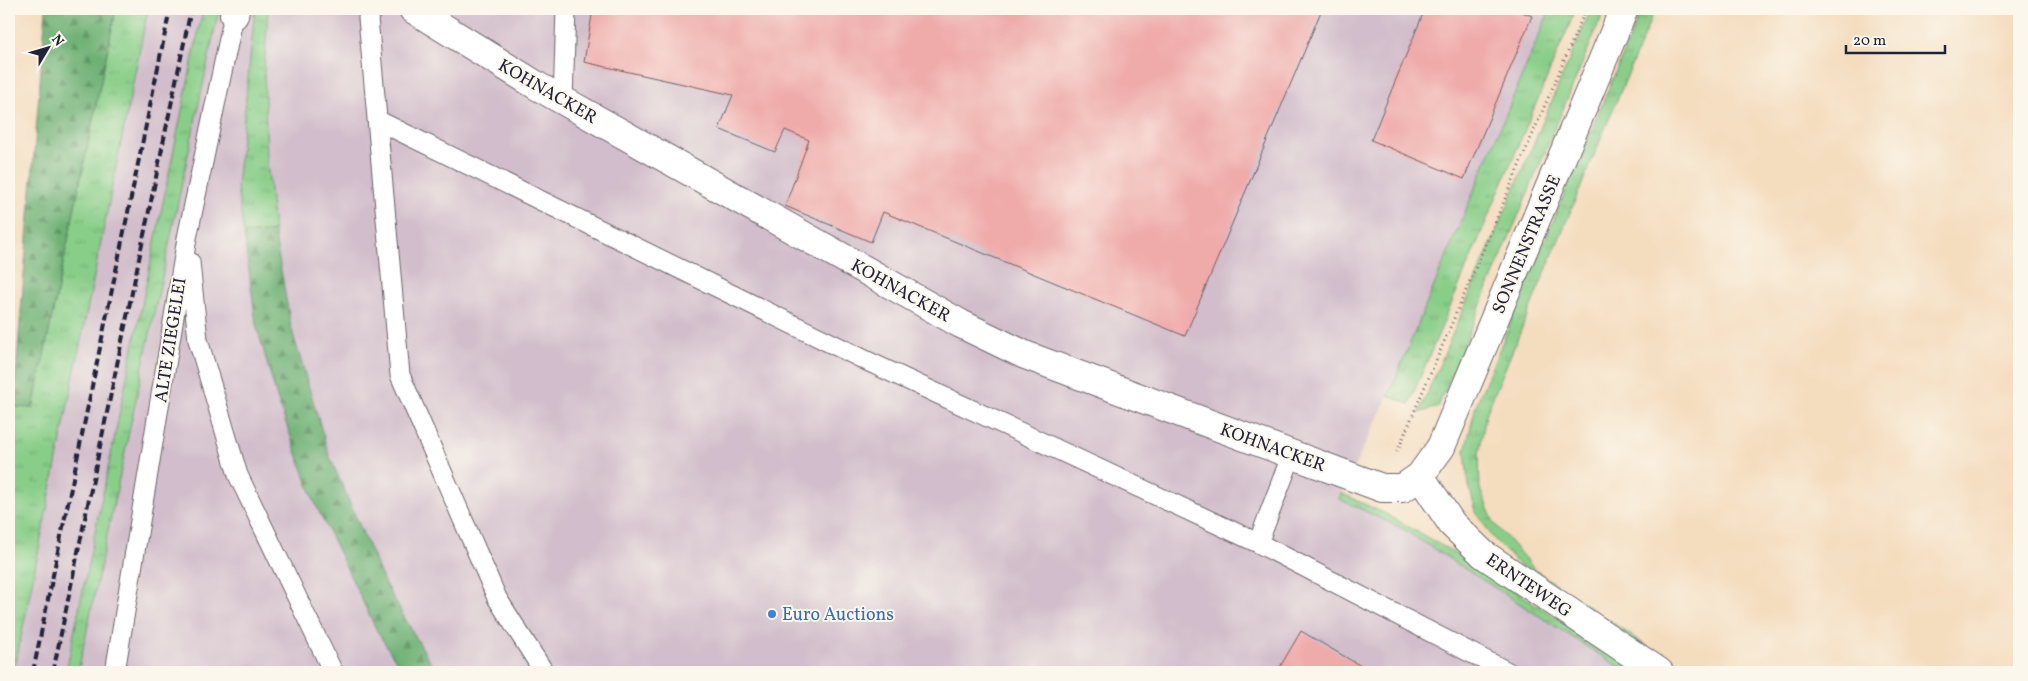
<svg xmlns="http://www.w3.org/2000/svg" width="2028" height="681" viewBox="0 0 2028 681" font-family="Vollkorn,serif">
  <defs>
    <pattern id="grass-tufts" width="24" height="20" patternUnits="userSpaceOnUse" patternTransform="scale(1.25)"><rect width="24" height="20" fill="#88ce88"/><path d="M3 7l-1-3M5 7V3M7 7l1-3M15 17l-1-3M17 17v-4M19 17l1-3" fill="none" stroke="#75b176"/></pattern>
    <pattern id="forest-firs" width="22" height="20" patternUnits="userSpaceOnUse" patternTransform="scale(1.25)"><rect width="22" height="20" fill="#6eb174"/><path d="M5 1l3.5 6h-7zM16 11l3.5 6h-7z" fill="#5a9060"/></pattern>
  </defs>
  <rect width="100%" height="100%" fill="#fbf7ec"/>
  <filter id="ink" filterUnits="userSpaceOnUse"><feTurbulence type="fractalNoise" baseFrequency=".02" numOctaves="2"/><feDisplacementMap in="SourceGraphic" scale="10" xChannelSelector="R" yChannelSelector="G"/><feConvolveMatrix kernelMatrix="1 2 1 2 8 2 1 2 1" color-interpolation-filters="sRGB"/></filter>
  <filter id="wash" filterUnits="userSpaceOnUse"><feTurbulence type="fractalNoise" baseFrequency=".0096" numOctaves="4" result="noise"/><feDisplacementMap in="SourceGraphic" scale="20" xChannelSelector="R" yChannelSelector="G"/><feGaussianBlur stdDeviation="1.12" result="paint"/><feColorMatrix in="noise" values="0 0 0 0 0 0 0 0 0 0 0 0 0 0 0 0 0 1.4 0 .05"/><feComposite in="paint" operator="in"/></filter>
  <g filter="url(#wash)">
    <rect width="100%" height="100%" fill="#f4dcbe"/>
    <!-- industrial -->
    <path fill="#d1bdcb" d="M148 9H203L66 672H14Z
      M219 9H1550L1388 396 1339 499 1401 528 1627 672H78Z"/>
    <!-- grass -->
    <path fill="url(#grass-tufts)" stroke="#557862" d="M116 9H148L14 672H9V458L13 407 33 408Z
      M203 9H219L78 672H66Z
      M255 9H268L264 72 267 160 274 231 244 234 237 187Z
      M1550 9H1576L1409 404 1388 396Z
      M1591 9H1605L1438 407 1419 413Z
      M1642 9H1655L1486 414 1479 454 1480 489 1494 523 1536 571 1685 672H1675L1530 576 1493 538 1476 512 1468 482 1465 451 1476 405Z
      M1341 493 1386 514 1481 568 1639 672H1627L1401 528 1339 499Z"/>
    <!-- forest -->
    <path fill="url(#forest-firs)" stroke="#486a58" d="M46 9H116L33 408 13 407Z
      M274 231 291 327 329 455 384 582 436 672H403L377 631 314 501 278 401 256 324 244 234Z"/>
    <g id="blocks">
      <!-- building -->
      <path fill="#efabaa" d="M593 9H1322L1185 336 883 212 871 242 785 206 809 140 785 130 775 152 719 129 733 95 584 62Z
        M1425 9H1515L1532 16 1464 179 1371 140Z
        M1301 631 1371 672H1277Z"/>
    </g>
  </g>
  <g filter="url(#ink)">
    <use href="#blocks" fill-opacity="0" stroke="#6c6369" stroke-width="1"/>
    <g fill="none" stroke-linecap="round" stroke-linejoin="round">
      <defs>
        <path id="lane" d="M373 9 368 18 400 375 497 598 544 672
          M563 101 566 9
          M377 120 865 360 1258 543 1508 672
          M190 262 198 340 238 475 333 672
          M1258 543 1292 454
          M115 672 187 238 234 15"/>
        <path id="street" d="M413 9 539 87 961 324 1025 355 1382 488H1403L1420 476 1441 447 1624 9
          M234 15 235 9
          M1420 476 1452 524 1483 554 1659 672"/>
      </defs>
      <!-- lane casing -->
      <use href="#lane" stroke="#6c6369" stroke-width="21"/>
      <!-- street casing -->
      <use href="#street" stroke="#6c6369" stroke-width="30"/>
      <!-- path -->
      <path stroke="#6c6369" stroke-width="3" stroke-dasharray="1 4" stroke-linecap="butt" d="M1397 452 1586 9"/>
      <!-- lane -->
      <use href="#lane" stroke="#fff" stroke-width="19"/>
      <!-- street -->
      <use href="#street" stroke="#fff" stroke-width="28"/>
      <!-- rail -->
      <path stroke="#22223b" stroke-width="4" stroke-dasharray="8 4" stroke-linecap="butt" d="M33 672 170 9
        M53 672 191 9"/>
    </g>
  </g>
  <!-- markers -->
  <circle fill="#3f7fe0" stroke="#fbf7ec" stroke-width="2" cx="772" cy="614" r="5"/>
  <g text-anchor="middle" stroke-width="4" stroke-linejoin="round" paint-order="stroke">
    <!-- street labels -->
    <g font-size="18" fill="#22223b" stroke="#fbf7ec">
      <text transform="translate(548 91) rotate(30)" y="6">KOHNACKER</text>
      <text transform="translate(1526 244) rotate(-67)" y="6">SONNENSTRASSE</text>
      <text transform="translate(901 290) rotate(29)" y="6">KOHNACKER</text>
      <text transform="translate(170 340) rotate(-81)" y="6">ALTE ZIEGELEI</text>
      <text transform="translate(1273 447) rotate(20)" y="6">KOHNACKER</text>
      <text transform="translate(1529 585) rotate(34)" y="6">ERNTEWEG</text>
    </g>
    <!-- shop labels -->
    <g font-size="18" fill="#366cbe" stroke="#fbf7ec" text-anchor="start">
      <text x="782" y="620">Euro Auctions</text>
    </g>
  </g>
  <!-- margin -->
  <rect width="2028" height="681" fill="none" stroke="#fbf7ec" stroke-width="30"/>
  <!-- north arrow -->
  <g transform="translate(48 48) rotate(52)" stroke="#fbf7ec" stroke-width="4" paint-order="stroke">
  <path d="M0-4L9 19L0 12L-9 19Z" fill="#22223b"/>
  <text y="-8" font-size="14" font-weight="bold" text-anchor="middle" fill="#22223b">N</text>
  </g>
  <!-- scale -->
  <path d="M1846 45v8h99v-8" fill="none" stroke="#22223b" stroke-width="2.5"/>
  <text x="1853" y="45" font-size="15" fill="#22223b" stroke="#fbf7ec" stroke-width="4" paint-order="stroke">20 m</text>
</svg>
